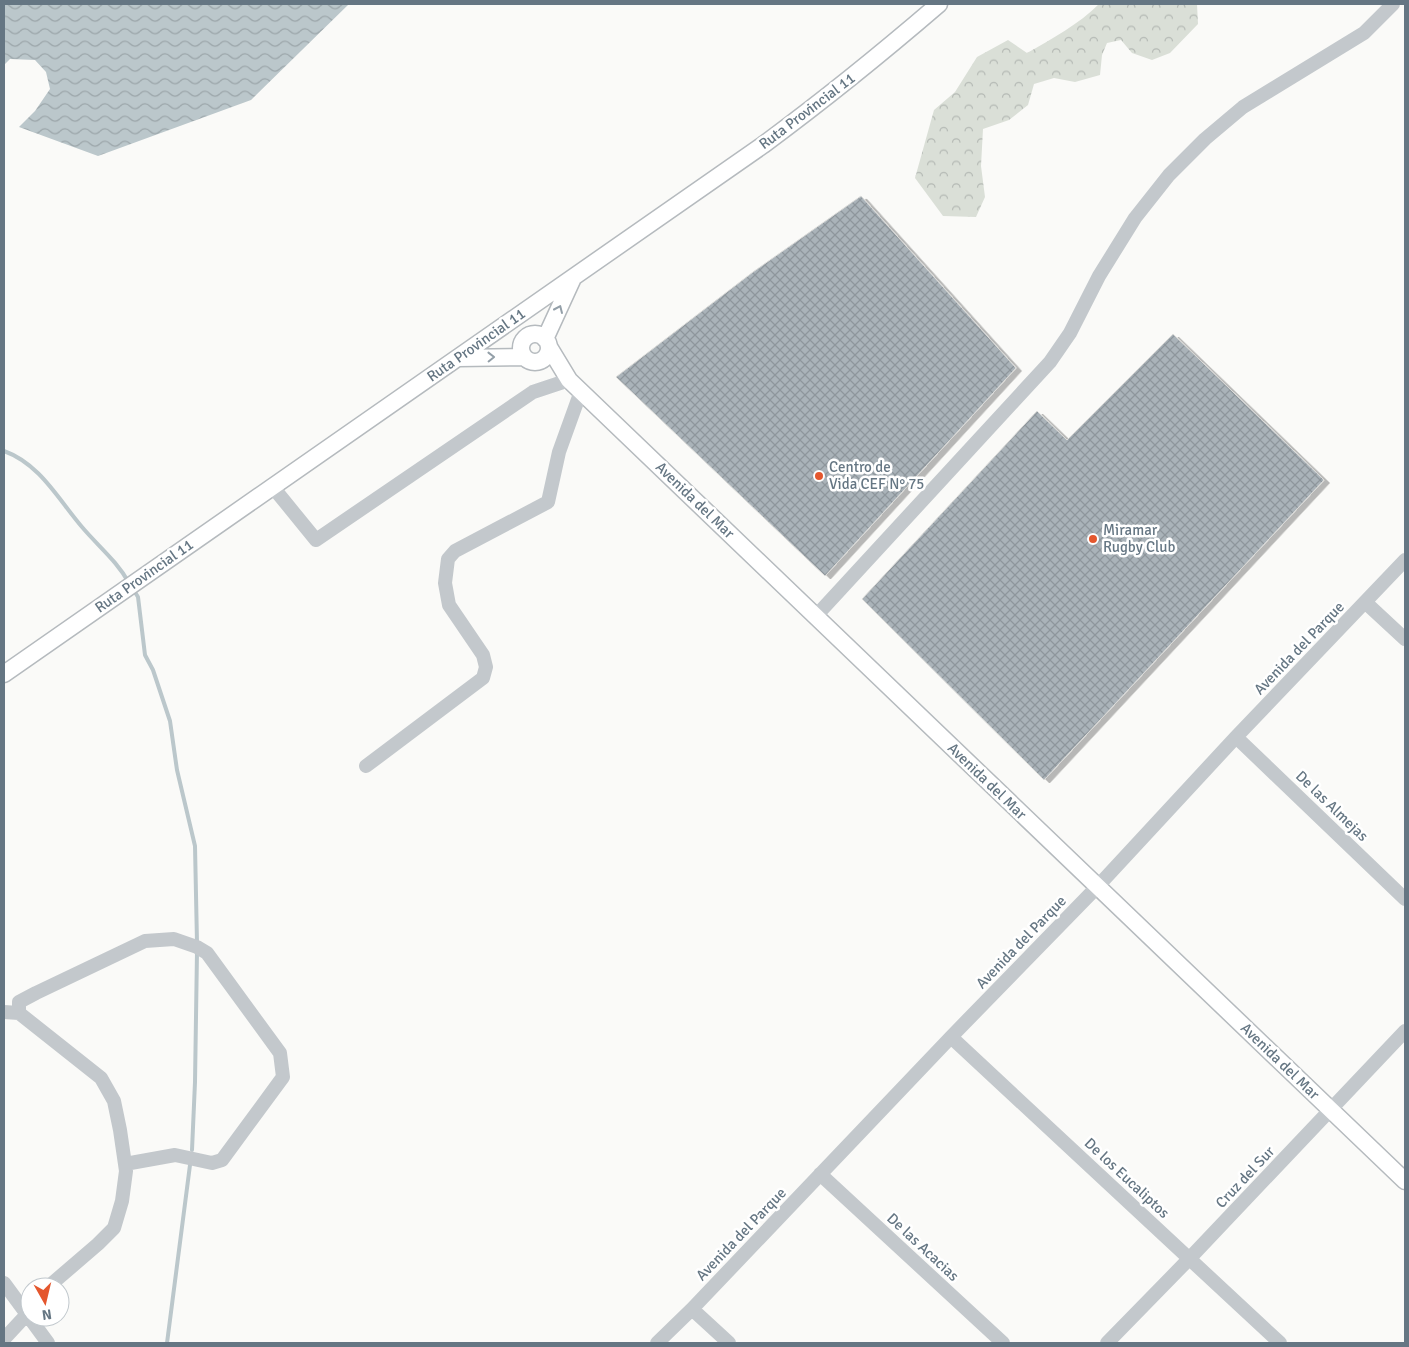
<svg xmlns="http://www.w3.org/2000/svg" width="1409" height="1347" viewBox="0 0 1409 1347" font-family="Signika,sans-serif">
  <defs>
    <pattern id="forest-crowns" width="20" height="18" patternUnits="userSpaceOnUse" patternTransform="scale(1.25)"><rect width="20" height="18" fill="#dadfd7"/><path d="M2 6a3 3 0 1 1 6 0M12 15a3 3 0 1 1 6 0" fill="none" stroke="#b4b9b4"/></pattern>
    <pattern id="water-waves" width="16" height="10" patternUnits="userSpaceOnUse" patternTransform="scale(1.25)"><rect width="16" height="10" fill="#bbc7cb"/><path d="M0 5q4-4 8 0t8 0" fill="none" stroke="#9ca6aa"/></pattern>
    <pattern id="building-cross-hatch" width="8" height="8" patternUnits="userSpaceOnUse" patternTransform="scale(1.25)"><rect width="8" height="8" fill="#aab3b9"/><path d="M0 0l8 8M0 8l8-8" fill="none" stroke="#8e969c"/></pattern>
    <filter id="shadow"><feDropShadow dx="5.5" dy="3" stdDeviation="0" flood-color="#0004"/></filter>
  </defs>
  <rect width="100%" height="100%" fill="#fafaf8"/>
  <!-- forest -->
  <path fill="url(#forest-crowns)" d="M1099 4H1197L1198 24 1170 53 1152 60 1132 53 1121 40 1107 43 1102 55 1100 75 1075 82 1054 78 1034 84 1028 105 1009 120 983 129 981 166 985 197 976 217 943 216 915 178 934 110 955 92 977 57 1008 40 1027 53C1052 39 1079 24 1099 4Z"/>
  <!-- water -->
  <path fill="url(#water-waves)" d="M4 4H349L251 100 98 156 19 127 35 111 50 89 46 72 35 60 10 59 4 65Z"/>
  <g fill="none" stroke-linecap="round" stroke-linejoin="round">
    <!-- stream -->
    <path stroke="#bbc7cb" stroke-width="4" d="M4 451C40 464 58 499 82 527 98 546 117 561 129 583
      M133 589 138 597 145 655 153 670 170 721 177 770 195 846 197 943
      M192 1150 195 1082 197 952
      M167 1343 190 1165"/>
  </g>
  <!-- building -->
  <path fill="url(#building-cross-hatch)" stroke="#dcdcda" filter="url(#shadow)" d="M861 196 1016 368 825 576 616 377 753 272Z
    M1173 334 1324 480 1044 780 862 599 1037 411 1067 440Z"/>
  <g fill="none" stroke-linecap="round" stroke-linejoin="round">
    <defs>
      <path id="major" d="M521 348a14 14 0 1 1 28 0a14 14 0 1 1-28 0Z
        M545 339 573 278
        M549 347 569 380 1405 1181
        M458 358 524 357
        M4 674 763 145C824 100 882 53 939 4"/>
    </defs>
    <!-- major casing -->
    <use href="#major" stroke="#b5babe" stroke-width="19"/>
    <!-- minor -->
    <path stroke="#c3c8cc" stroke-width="14" d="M272 486 316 540 533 392 569 380
      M1365 602 1405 639
      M816 616 1050 362 1070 333 1099 276 1135 218 1169 175 1205 139 1243 107 1364 33 1393 4
      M1236 737 1405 899
      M366 766 483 678 486 667 483 655 449 605 445 583 448 559 455 551 548 502 559 452 581 391
      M4 1012 19 1013 101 1078 114 1101 120 1130 126 1171 122 1201 114 1228 98 1244 48 1287
      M19 1013V1002L36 993 145 941 174 939 197 947 207 953 280 1053 283 1077 222 1160 212 1163 175 1155 125 1164
      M951 1037 1280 1343
      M820 1174 1003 1343
      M4 1283 48 1343
      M692 1309 729 1343
      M4 1339 30 1311
      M657 1343 692 1309 951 1037 1098 886 1236 737 1405 560
      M1107 1343 1189 1259 1405 1031"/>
    <!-- major -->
    <use href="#major" stroke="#fff" stroke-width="16"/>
  </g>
  <!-- one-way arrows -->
  <defs><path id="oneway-chevron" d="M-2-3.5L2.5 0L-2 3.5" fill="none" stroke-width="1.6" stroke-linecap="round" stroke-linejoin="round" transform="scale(1.25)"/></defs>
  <g stroke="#939fa8">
    <use href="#oneway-chevron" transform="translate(559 309) rotate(-66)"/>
    <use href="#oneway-chevron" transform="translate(491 357) rotate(-1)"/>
  </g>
  <!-- markers -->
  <g fill="#e4572e" stroke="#fff" stroke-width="2">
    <circle cx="819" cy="476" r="5"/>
    <circle cx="1093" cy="539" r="5"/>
  </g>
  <g text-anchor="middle" stroke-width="5" stroke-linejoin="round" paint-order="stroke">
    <!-- street labels -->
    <g font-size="15" fill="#657683" stroke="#fff">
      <text transform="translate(807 111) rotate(-37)" y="5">Ruta Provincial 11</text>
      <text transform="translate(476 345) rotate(-35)" y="5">Ruta Provincial 11</text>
      <text transform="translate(695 500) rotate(44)" y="5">Avenida del Mar</text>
      <text transform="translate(144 576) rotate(-35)" y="5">Ruta Provincial 11</text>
      <text transform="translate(1299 648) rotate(-46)" y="5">Avenida del Parque</text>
      <text transform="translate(987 781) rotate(44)" y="5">Avenida del Mar</text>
      <text transform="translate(1332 806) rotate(44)" y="5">De las Almejas</text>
      <text transform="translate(1021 942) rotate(-46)" y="5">Avenida del Parque</text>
      <text transform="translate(1280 1061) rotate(44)" y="5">Avenida del Mar</text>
      <text transform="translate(1245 1177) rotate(-47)" y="5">Cruz del Sur</text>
      <text transform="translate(1127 1178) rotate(43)" y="5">De los Eucaliptos</text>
      <text transform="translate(741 1234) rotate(-46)" y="5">Avenida del Parque</text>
      <text transform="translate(923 1247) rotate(43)" y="5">De las Acacias</text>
    </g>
    <!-- poi labels -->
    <g font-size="15" fill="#657683" stroke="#fff" text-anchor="start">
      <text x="829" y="472">Centro de<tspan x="829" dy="17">Vida CEF N° 75</tspan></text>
      <text x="1103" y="535">Miramar<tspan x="1103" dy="17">Rugby Club</tspan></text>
    </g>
  </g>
  <!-- border -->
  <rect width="1409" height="1347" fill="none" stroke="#657683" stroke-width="10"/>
  <!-- north arrow -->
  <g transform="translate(45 1302) rotate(172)"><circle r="24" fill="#ffffff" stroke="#c1c8cd"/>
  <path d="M0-4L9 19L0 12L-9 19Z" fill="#e4572e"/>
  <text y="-8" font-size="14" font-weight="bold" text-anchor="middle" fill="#657683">N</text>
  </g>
</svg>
